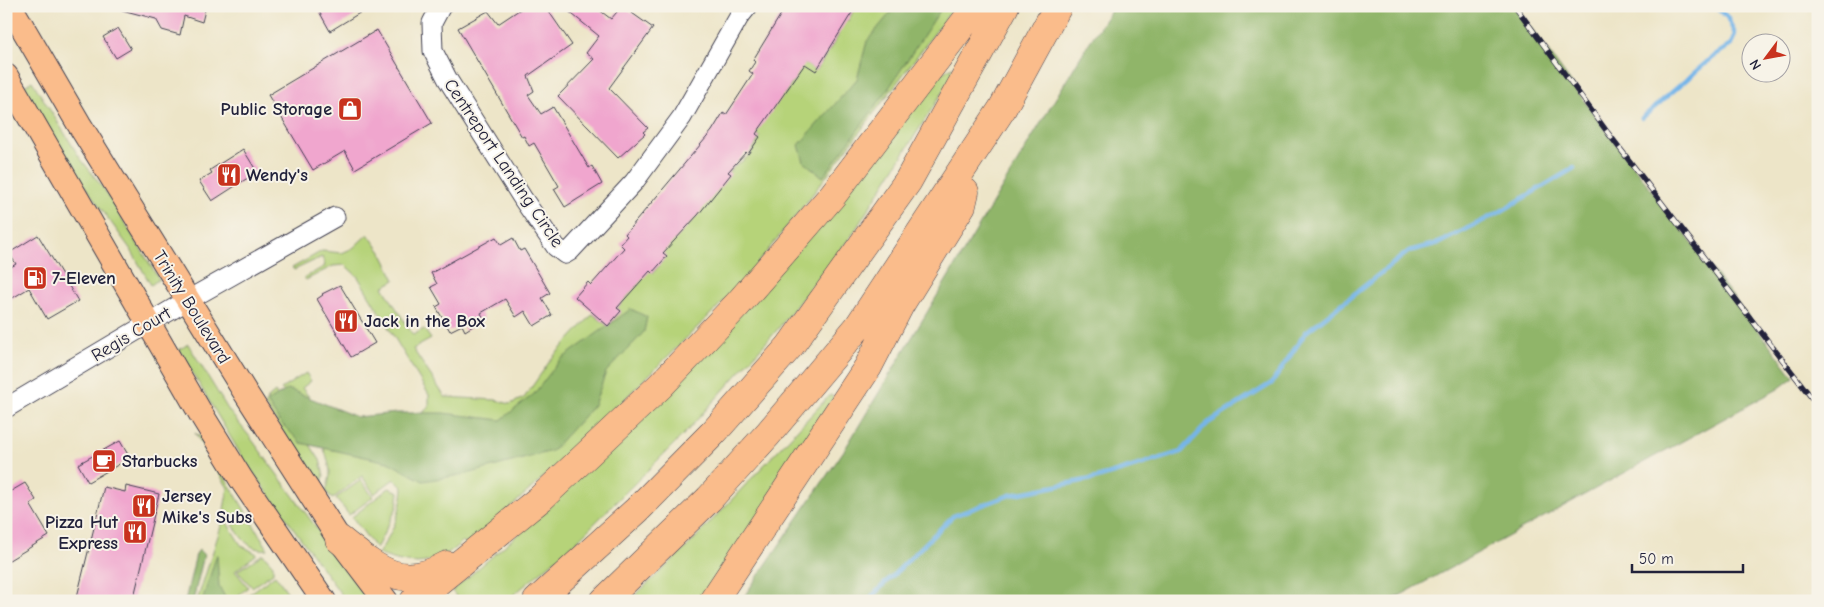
<svg xmlns="http://www.w3.org/2000/svg" width="1824" height="607" viewBox="0 0 1824 607" font-family="'Comic Neue',sans-serif">
  <rect width="100%" height="100%" fill="#f7f3e8"/>
  <filter id="ink" filterUnits="userSpaceOnUse"><feTurbulence type="fractalNoise" baseFrequency=".02" numOctaves="2"/><feDisplacementMap in="SourceGraphic" scale="10" xChannelSelector="R" yChannelSelector="G"/><feConvolveMatrix kernelMatrix="1 2 1 2 8 2 1 2 1" color-interpolation-filters="sRGB"/></filter>
  <filter id="wash" filterUnits="userSpaceOnUse"><feTurbulence type="fractalNoise" baseFrequency=".0096" numOctaves="4" result="noise"/><feDisplacementMap in="SourceGraphic" scale="20" xChannelSelector="R" yChannelSelector="G"/><feGaussianBlur stdDeviation="1.12" result="paint"/><feColorMatrix in="noise" values="0 0 0 0 0 0 0 0 0 0 0 0 0 0 0 0 0 1.4 0 .05"/><feComposite in="paint" operator="in"/></filter>
  <g filter="url(#wash)">
    <rect width="100%" height="100%" fill="#ede5c8"/>
    <!-- green -->
    <path fill="#b6d379" stroke="#6c7a5a" d="M856 6H955L806 203 739 286 570 453 468 546 463 541C434 568 413 567 378 554 392 533 401 514 403 488L394 479 374 494 362 476 332 499 326 491C328 485 330 478 330 472 327 440 301 412 281 389L306 373 311 381 302 388 314 403 335 417 415 422 429 406V395L358 277 345 265 333 266 306 280 304 278 325 266 322 257 294 270 292 268 322 251 342 253 353 248 368 234 381 252 395 280 383 287 413 335 424 329 431 339 413 349 445 397 496 400 510 404 524 398 552 358 593 314 608 326 621 311 617 308 650 270 653 273 666 256 654 245 688 226 730 174 728 172 750 155 760 137 756 134 781 91 785 94 796 78 791 74 801 61 816 71 837 38 844 20 848 21Z
      M952 67V77L852 235 777 330 687 431 571 547 506 601H460L452 591 545 511 940 74Z
      M32 81 80 158 104 189 159 279 151 285 131 250 61 153 23 87Z
      M188 344 229 411 250 437 370 601H346L244 460 179 350Z
      M275 392 320 460 324 476 320 488 265 405 268 398Z
      M830 395 834 397 708 601H629L688 546Z
      M195 433 201 437 268 549C244 553 235 526 224 509L228 488Z
      M361 480 373 497 349 515 336 498Z
      M389 488 399 492 397 507 376 549 352 517Z
      M223 520 226 521 241 545 257 554 235 571 248 587 232 601H197Z
      M263 554 273 565V573L252 587 237 571Z
      M275 575 294 601H240Z"/>
    <!-- forest -->
    <path fill="#90b569" stroke="#596c52" d="M896 6H943L887 91 823 177 804 162 799 145 857 79 867 41Z
      M1114 6H1515L1608 133 1794 377 1778 389 1390 601H741L845 449 1087 46Z
      M631 309 647 317 644 332 606 372 594 405 552 451 467 474 423 481 388 462 301 443 279 421 267 402 288 389 357 417 397 413H443L501 420 534 394 560 360Z
      M199 550 204 555 193 601H185L196 554Z
      M217 554 219 586 227 601H202Z"/>
    <g fill="none" stroke-linecap="round" stroke-linejoin="round">
      <!-- stream -->
      <path stroke="#75b5e9" stroke-width="4.5" d="M1642 118 1715 55 1731 45 1735 34 1727 17 1715 6
        M867 601 953 516 1010 495 1097 478 1181 452 1208 423 1272 383 1306 332 1409 251 1439 243 1498 213 1574 168"/>
    </g>
    <g id="blocks">
      <!-- building -->
      <path fill="#f0a6ce" d="M122 6H206L202 22 184 16 180 35 162 30 156 19 122 10Z
        M316 6H371L330 31Z
        M525 6H545L572 45 528 76 534 91 528 95 541 114 553 107 589 168 592 166 602 184 565 207 554 189 559 186 534 143 529 146 524 136 522 137 458 28 488 11 498 24Z
        M562 6H594L611 19 622 6 653 28 609 88 648 128 643 132 645 134 618 158 558 96 594 59 586 53 599 36Z
        M786 6H856L816 71 805 64 756 134 760 137 748 154 746 152 728 172 731 174 698 215 663 253 667 256 652 273 650 271 617 308 621 311 608 326 575 297 588 282 591 285 624 248 620 244 627 236 625 234 712 131 723 113 726 115 753 74 749 71 755 62 753 60Z
        M118 28 131 49 116 58 103 37Z
        M377 30 432 123 355 169 345 151 313 170 268 95Z
        M243 149 257 172 212 201 199 181 212 173 210 170Z
        M38 235 78 301 47 319 29 288 6 302V270L16 264 9 253Z
        M496 237 501 245 513 238 520 251 524 249 550 293 542 298 552 315 534 326 525 311 516 317 505 299 481 313 484 319 465 331 462 325 450 331 436 307 441 304 431 287 437 284 431 273Z
        M340 285 375 343 351 357 317 299 323 295 322 294Z
        M120 441 130 458 88 482 78 464Z
        M25 483 36 500 30 504 49 536 6 562V494Z
        M126 486 159 494 133 601H76L104 487 125 492Z"/>
    </g>
  </g>
  <g filter="url(#ink)">
    <use href="#blocks" fill-opacity="0" stroke="#403f50" stroke-width="1"/>
    <g fill="none" stroke-linecap="round" stroke-linejoin="round">
      <defs>
        <path id="minor" d="M441 6 432 23 433 51 448 80 523 199 556 247 565 254 570 251 634 182 682 117 739 17 748 6
          M6 408 188 300 335 217"/>
        <path id="major" d="M10 6 79 124 245 392 339 539 386 601
          M6 76 201 414 241 479 324 601"/>
        <path id="highway" d="M339 539C376 568 400 592 447 565
          M414 601 541 498 660 386 738 304 832 196 977 6
          M537 601 637 510 714 432 790 346 908 181 1005 6
          M604 601 709 499 768 434 858 327 1002 109 1058 6
          M713 601 868 367 900 305 962 205 965 192"/>
      </defs>
      <!-- minor casing -->
      <use href="#minor" stroke="#403f50" stroke-width="21"/>
      <!-- major casing -->
      <use href="#major" stroke="#403f50" stroke-width="26"/>
      <!-- highway casing -->
      <use href="#highway" stroke="#403f50" stroke-width="29"/>
      <!-- minor -->
      <use href="#minor" stroke="#fff" stroke-width="19"/>
      <!-- major -->
      <use href="#major" stroke="#fabc8b" stroke-width="24"/>
      <!-- highway -->
      <use href="#highway" stroke="#fabc8b" stroke-width="28"/>
      <defs>
        <path id="rail" d="M1515 6 1608 133 1818 406"/>
      </defs>
      <!-- rail casing -->
      <use href="#rail" stroke="#22223b" stroke-width="5.5"/>
      <!-- rail -->
      <use href="#rail" stroke="#f7f3e8" stroke-width="4" stroke-dasharray="11" stroke-linecap="butt"/>
    </g>
  </g>
  <!-- icons -->
  <defs>
    <symbol id="shop-square" viewBox="-11 -11 22 22"><rect x="-9" y="-9" width="18" height="18" rx="4" fill="#c8321e" stroke="#f7f3e8"/><path d="M-5-2.5h2.3a2.7 3.5 0 0 1 5.4 0H5L5.5 6h-11ZM-1.5-2.5h3a1.5 2.3 0 0 0-3 0Z" fill="#fff"/></symbol>
    <symbol id="restaurant-square" viewBox="-11 -11 22 22"><rect x="-9" y="-9" width="18" height="18" rx="4" fill="#c8321e" stroke="#f7f3e8"/><path d="M-5-6h1v4h1v-4h1v4h1v-4h1v5L-1.5 .5V6h-2V.5L-5-1ZM5-6V6H3V1.5H1.5Q1.5-4 5-6Z" fill="#fff"/></symbol>
    <symbol id="fuel-square" viewBox="-11 -11 22 22"><rect x="-9" y="-9" width="18" height="18" rx="4" fill="#c8321e" stroke="#f7f3e8"/><path d="M-5.5-6h7V0h2V4h1.3V-2.5L3-4.5l.8-.8L6-3V5H2.5V1h-1V6h-7ZM-4.2-4.7v3.2H.2V-4.7Z" fill="#fff"/></symbol>
    <symbol id="cafe-square" viewBox="-11 -11 22 22"><rect x="-9" y="-9" width="18" height="18" rx="4" fill="#c8321e" stroke="#f7f3e8"/><path d="M-5.5-4.5H6V0H3Q3 3.5 0 3.5H-2.5Q-5.5 3.5-5.5 0ZM3-3.2v2h1.7v-2ZM-6 4.5H4V6H-6Z" fill="#fff"/></symbol>
  </defs>
  <g fill-rule="evenodd">
    <use href="#shop-square" x="336" y="95" width="28" height="28"/>
    <use href="#restaurant-square" x="215" y="161" width="28" height="28"/>
    <use href="#fuel-square" x="21" y="264" width="28" height="28"/>
    <use href="#restaurant-square" x="332" y="307" width="28" height="28"/>
    <use href="#cafe-square" x="90" y="447" width="28" height="28"/>
    <use href="#restaurant-square" x="130" y="492" width="28" height="28"/>
    <use href="#restaurant-square" x="121" y="518" width="28" height="28"/>
  </g>
  <g text-anchor="middle" stroke-width="4" stroke-linejoin="round" paint-order="stroke">
    <!-- poi labels -->
    <g font-size="18" font-weight="bold" fill="#22223b" stroke="#f7f3e8" text-anchor="start">
      <text x="332" y="115" text-anchor="end">Public Storage</text>
      <text x="246" y="181">Wendy's</text>
      <text x="52" y="284">7-Eleven</text>
      <text x="364" y="327">Jack in the Box</text>
      <text x="122" y="467">Starbucks</text>
      <text x="162" y="502">Jersey<tspan x="162" dy="21">Mike's Subs</tspan></text>
      <text x="118" y="528" text-anchor="end">Pizza Hut<tspan x="118" dy="21">Express</tspan></text>
    </g>
    <!-- street labels -->
    <g font-size="18" fill="#22223b" stroke="#f7f3e8">
      <text transform="translate(504 163) rotate(56)" y="6">Centreport Landing Circle</text>
      <text transform="translate(192 307) rotate(58)" y="6">Trinity Boulevard</text>
      <text transform="translate(131 334) rotate(-31)" y="6">Regis Court</text>
    </g>
  </g>
  <!-- margin -->
  <rect width="1824" height="607" fill="none" stroke="#f7f3e8" stroke-width="25"/>
  <!-- north arrow -->
  <g transform="translate(1766 58) rotate(238)"><circle r="24" fill="#f7f3e8" stroke="#a29fa3"/>
  <path d="M0-4L9 19L0 12L-9 19Z" fill="#c8321e"/>
  <text y="-8" font-size="14" font-weight="bold" text-anchor="middle" fill="#22223b">N</text>
  </g>
  <!-- scale -->
  <path d="M1632 564v8h111v-8" fill="none" stroke="#22223b" stroke-width="2.5"/>
  <text x="1639" y="564" font-size="15" fill="#22223b" stroke="#f7f3e8" stroke-width="4" paint-order="stroke">50 m</text>
</svg>
